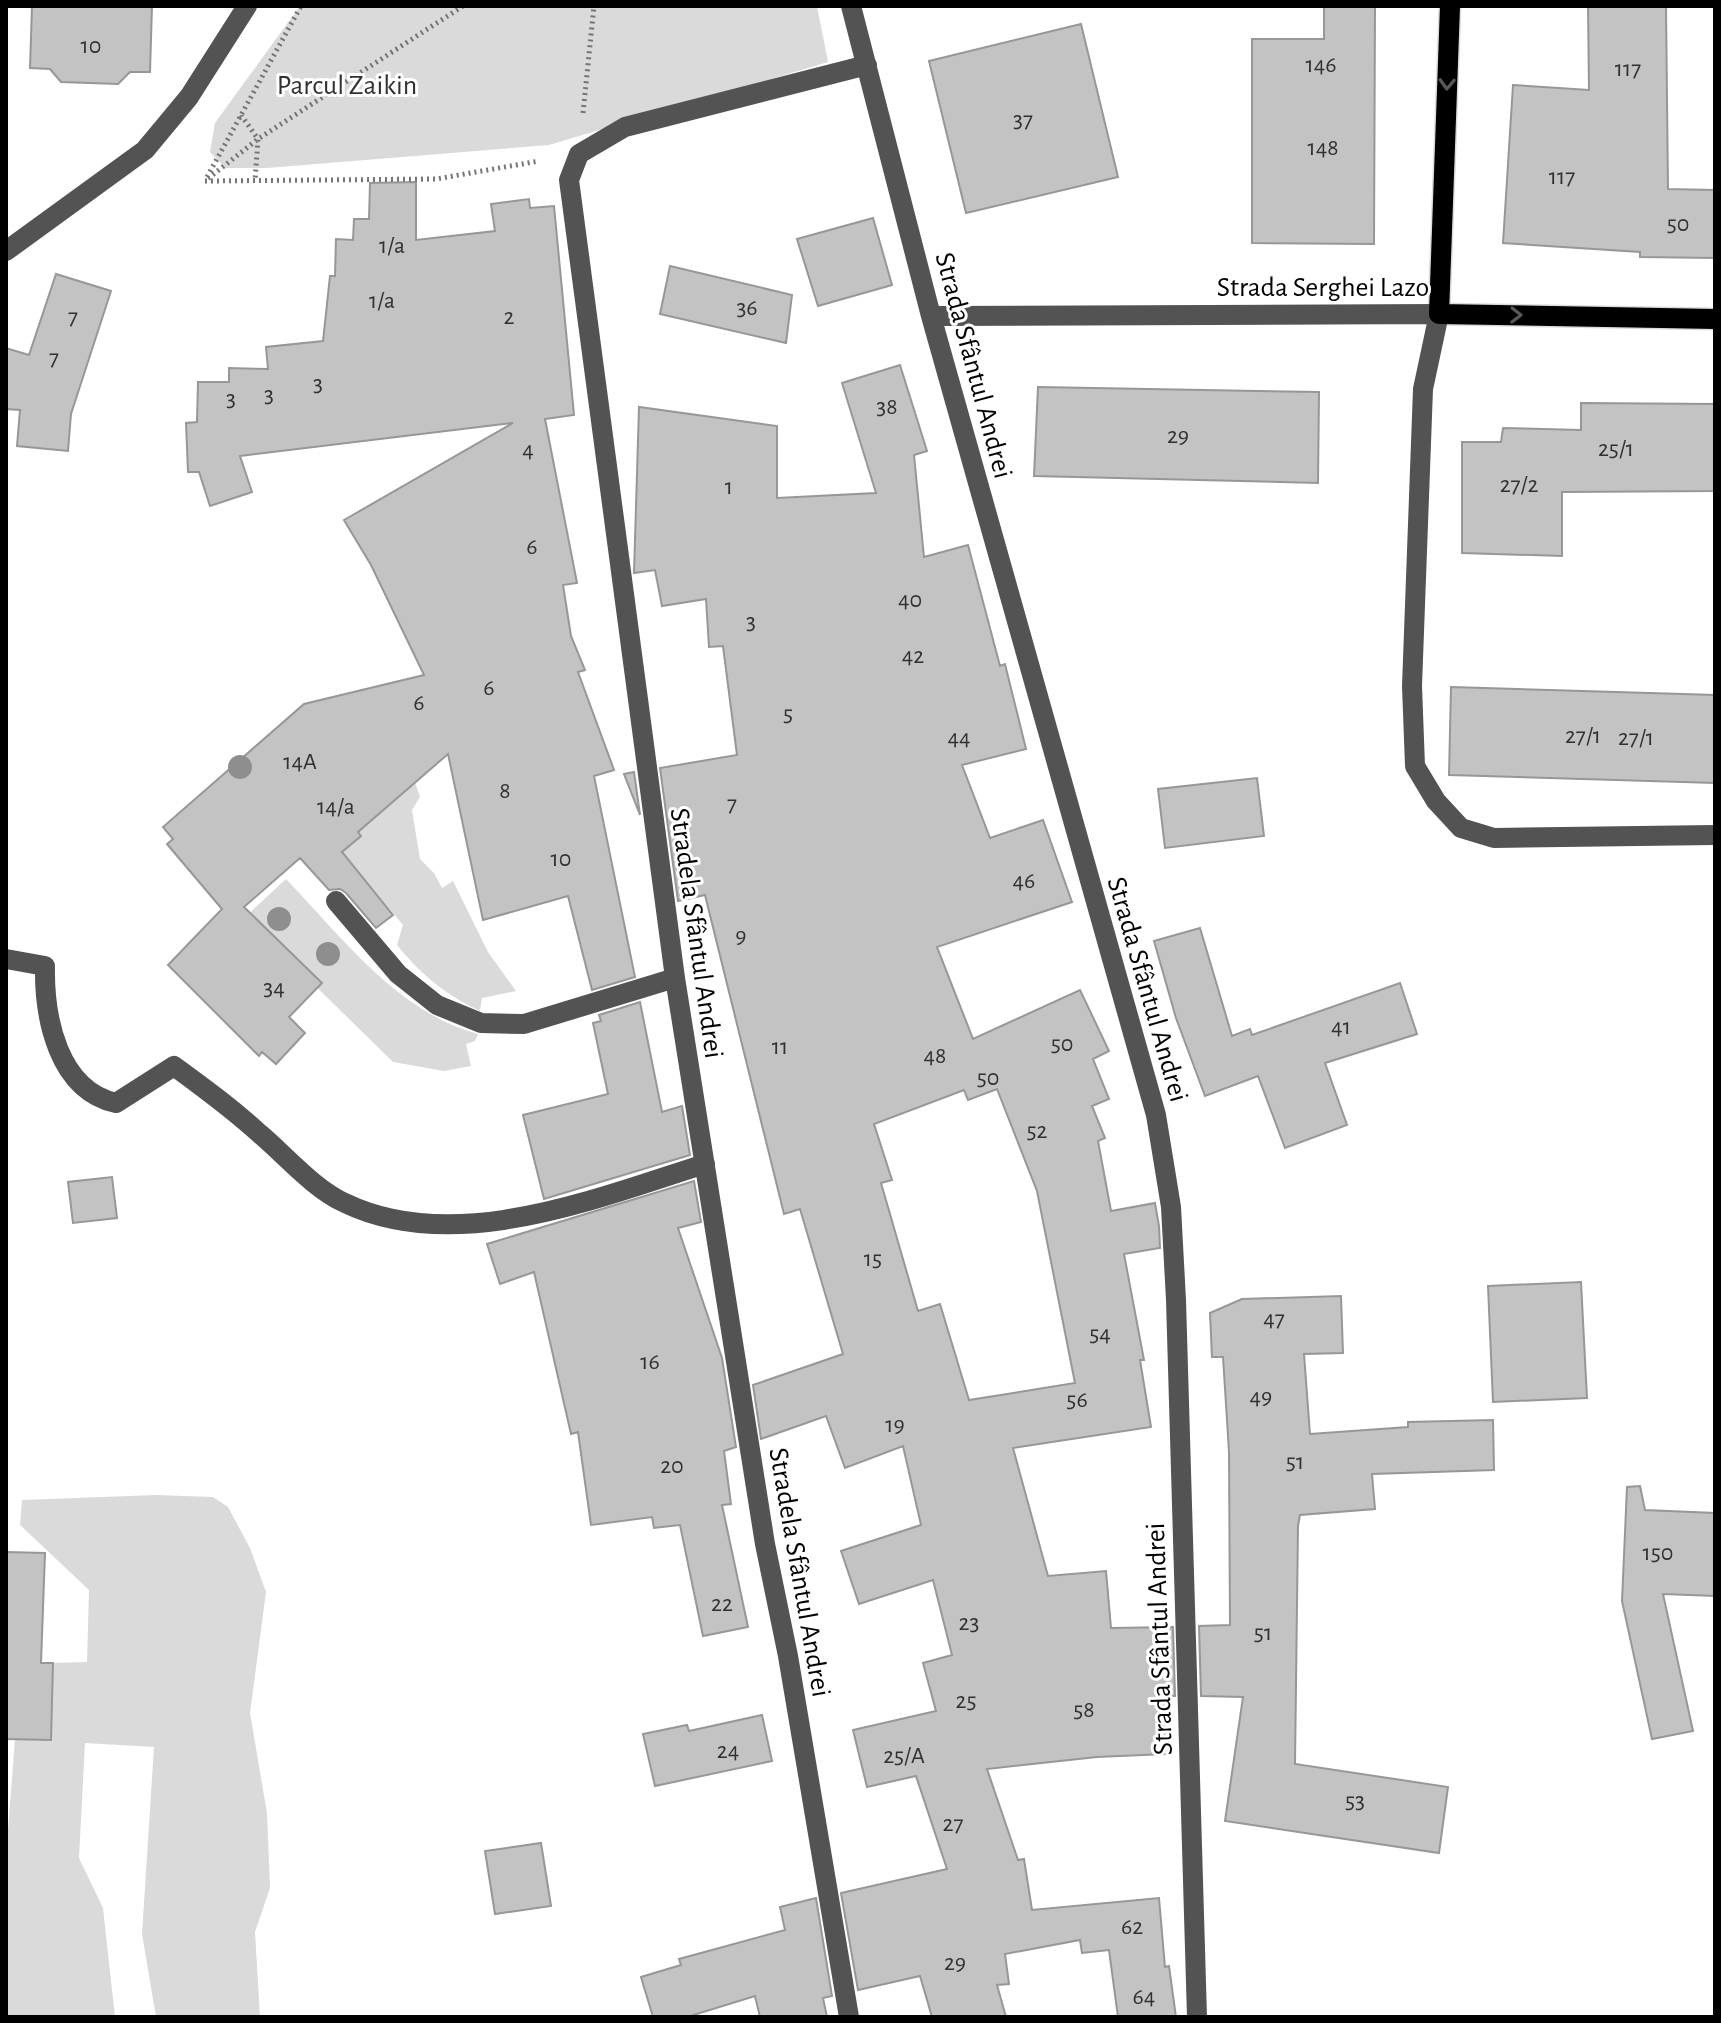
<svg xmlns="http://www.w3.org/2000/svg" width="1721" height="2023" viewBox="0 0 1721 2023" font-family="'Alegreya Sans',sans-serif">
  <rect width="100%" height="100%" fill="#fff"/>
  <!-- green -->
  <path fill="#dadada" d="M300 6H817L828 62 549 145 267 168H225L210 152 215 123Z
    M415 782 420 797 412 810 420 859 434 873 442 888 453 881 488 952 516 991 482 998 480 1011C447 996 419 973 397 945L403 925 342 852 360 836 358 832Z
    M286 879C341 936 398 1013 478 1034L475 1041 466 1044 471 1066 444 1071 393 1062 245 917Z
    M156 1495 213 1497 228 1507 250 1548 266 1592 250 1713 267 1813 270 1888 255 1932 260 2017H156L142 1934 154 1747 85 1743 79 1858 103 1908 115 2017H6V1856L15 1739 50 1740 53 1663 87 1662 89 1590 20 1525 22 1500Z"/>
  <!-- building -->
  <path fill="#c3c3c3" stroke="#979797" stroke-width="2" fill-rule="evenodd" d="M32 6H152L150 72H130L118 84 61 82 50 69 30 68Z
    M1588 6H1666L1668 189 1715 190V258L1640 257V252L1503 243 1513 85 1589 90Z
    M1324 7H1375L1374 244 1252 243V39H1324Z
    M1081 24 1118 177 966 213 929 61Z
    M416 182V240L495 231 491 204 529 199 530 208 554 206 574 415 545 419 577 583 563 585 571 636 585 670 578 672 614 770 594 776 635 977 592 990 568 896 483 920 448 754 358 832 361 836 342 852 393 915 376 928 346 893 340 889 329 890 300 858 244 907 322 983 289 1017 305 1033 276 1064 262 1052 259 1056 168 965 222 909 167 844 173 839 163 827 304 704 424 675 371 565 344 520 513 423 240 456 252 492 210 506 199 472H188L186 423 197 422 198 382H229V368L268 369 266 347 323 341 330 276H335L336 239 353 240 354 219H369L370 183Z
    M873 218 892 285 818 306 797 239Z
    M670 266 792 295 786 343 660 314Z
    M56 274 111 291 71 414 68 451 17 446 20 410 6 409V348L29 355Z
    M900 365 927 451 914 455 924 557 968 545 1000 666 1005 664 1026 749 962 765 990 838 1043 820 1072 902 937 947 973 1039 1080 990 1109 1051 1093 1059 1109 1099 1092 1106 1105 1138 1098 1141 1111 1211 1155 1203 1159 1226 1160 1248 1124 1254 1144 1360H1140L1151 1427 1013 1448 1048 1576 1106 1571 1111 1628 1173 1627 1175 1696H1163L1166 1754 1097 1757 987 1769 1018 1860 1024 1859 1032 1910 1159 1898 1165 1967 1169 1966 1176 2017H1118L1109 1950 1082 1953 1080 1940 1005 1954 1009 1984 997 1985 1006 2017H932L920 1976 858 1990 841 1893 947 1869 916 1776 867 1787 853 1730 936 1711 923 1663 952 1655 933 1580 859 1604 841 1551 921 1525 903 1446 845 1468 826 1416 761 1439 753 1385 843 1354 800 1209 784 1214 705 895 678 901 660 768 737 755 723 646 709 647 706 599 662 606 655 570 634 573 639 407 777 426V498L876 493 842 383ZM997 1089 1037 1191 1075 1383 969 1400 940 1304 918 1311 881 1183 892 1180 874 1124 964 1090 968 1100Z
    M1038 387 1319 392 1318 483 1034 476Z
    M1581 403 1715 404V491L1562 492V556L1462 553V442H1501L1503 428 1581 430Z
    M1451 687 1715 695V783L1449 775Z
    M634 772 640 815 624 774Z
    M1257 778 1264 836 1165 848 1158 789Z
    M1200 928 1232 1036 1250 1029 1252 1035 1400 983 1417 1034 1325 1063 1347 1125 1285 1148 1258 1076 1205 1096 1176 1018 1154 941Z
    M640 1002 662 1112 682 1106 690 1155 544 1199 523 1115 608 1094 593 1023 601 1021 599 1015Z
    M112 1177 117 1218 73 1223 68 1182Z
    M694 1181 701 1222 678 1228 722 1358 736 1447 724 1451 731 1504 722 1505 748 1627 703 1636 680 1525 654 1528 652 1517 591 1525 578 1432 571 1434 534 1272 500 1284 487 1244Z
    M1581 1282 1587 1398 1493 1402 1488 1286Z
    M1341 1296 1343 1353 1304 1354 1310 1434 1408 1427V1422L1493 1420 1494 1470 1372 1474 1375 1509 1300 1515 1298 1526 1295 1764 1448 1787 1439 1853 1225 1821 1243 1697 1201 1696 1199 1626 1230 1625 1229 1452 1223 1357H1212L1210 1313 1242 1299Z
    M1640 1486 1645 1510 1715 1513V1596L1663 1594 1693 1731 1652 1739 1622 1601 1627 1487Z
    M6 1552 45 1553 41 1663H53L51 1740 6 1739Z
    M762 1715 772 1761 655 1786 643 1734 687 1725 689 1731Z
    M541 1843 551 1906 495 1914 485 1851Z
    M816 1898 832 1996 823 1998 827 2017H760L755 1996 687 2017H653L641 1977 681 1965 679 1959 785 1930 780 1907Z"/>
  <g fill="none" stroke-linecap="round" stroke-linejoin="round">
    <defs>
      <path id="major" d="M1450 6 1439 314 1715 319"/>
    </defs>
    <!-- major casing -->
    <use href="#major" stroke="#dbdbdb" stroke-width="23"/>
    <!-- path -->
    <path stroke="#757575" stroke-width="5" stroke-dasharray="2 4" stroke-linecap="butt" d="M463 6 258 139 205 181 436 179 539 161
      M583 113 594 6
      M241 115 258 139 255 181
      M207 177 301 6"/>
    <!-- minor -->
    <path stroke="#535353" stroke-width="20" d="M851 6 931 316 1156 1115 1171 1207 1176 1300 1197 2017
      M6 251 145 150 189 97 247 6
      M931 316 1439 314 1423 389 1412 686 1415 766 1436 801 1461 828 1494 838 1715 835
      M336 901 398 974 437 1005 481 1023 524 1024 675 978
      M6 959 45 966C44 1018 58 1090 116 1103L174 1066C204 1088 233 1109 260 1134 286 1156 314 1189 345 1203 455 1256 597 1198 705 1164
      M849 2017 788 1656 765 1544 675 978 569 180 579 154 625 127 867 65"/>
    <!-- major -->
    <use href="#major" stroke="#000" stroke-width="20"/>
  </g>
  <!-- trees -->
  <g fill="#8e8e8e">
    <circle cx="240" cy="767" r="12"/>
    <circle cx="279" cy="919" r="12"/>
    <circle cx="328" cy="954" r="12"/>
  </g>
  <!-- one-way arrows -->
  <defs><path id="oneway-chevron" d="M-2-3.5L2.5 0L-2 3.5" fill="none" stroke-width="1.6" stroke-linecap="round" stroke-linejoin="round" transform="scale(2)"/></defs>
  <g stroke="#595959">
    <use href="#oneway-chevron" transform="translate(1447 84) rotate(92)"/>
    <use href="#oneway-chevron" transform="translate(1516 315) rotate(1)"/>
  </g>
  <g text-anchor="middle" stroke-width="6" stroke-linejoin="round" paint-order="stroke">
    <!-- number labels -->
    <g font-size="24" fill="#313131">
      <text x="91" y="53">10</text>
      <text x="1321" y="72">146</text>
      <text x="1628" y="76">117</text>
      <text x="1023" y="127">37</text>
      <text x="1323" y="155">148</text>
      <text x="1562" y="184">117</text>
      <text x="1678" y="231">50</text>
      <text x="392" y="253">1/a</text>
      <text x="382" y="308">1/a</text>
      <text x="747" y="315">36</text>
      <text x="73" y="324">7</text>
      <text x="509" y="324">2</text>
      <text x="54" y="365">7</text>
      <text x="318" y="391">3</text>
      <text x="269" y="402">3</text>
      <text x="231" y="406">3</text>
      <text x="887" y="414">38</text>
      <text x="1178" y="443">29</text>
      <text x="1616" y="456">25/1</text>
      <text x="528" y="457">4</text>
      <text x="1519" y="492">27/2</text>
      <text x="729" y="494">1</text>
      <text x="532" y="554">6</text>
      <text x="910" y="607">40</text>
      <text x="751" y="629">3</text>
      <text x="913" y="663">42</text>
      <text x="489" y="695">6</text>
      <text x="419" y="710">6</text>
      <text x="788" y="721">5</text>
      <text x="1583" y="743">27/1</text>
      <text x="959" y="745">44</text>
      <text x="1636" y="745">27/1</text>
      <text x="300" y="769">14A</text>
      <text x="505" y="798">8</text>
      <text x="732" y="811">7</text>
      <text x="336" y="814">14/a</text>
      <text x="561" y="866">10</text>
      <text x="1024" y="888">46</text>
      <text x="741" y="943">9</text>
      <text x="274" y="995">34</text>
      <text x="1341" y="1034">41</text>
      <text x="1062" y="1051">50</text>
      <text x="780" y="1054">11</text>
      <text x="935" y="1063">48</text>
      <text x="988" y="1085">50</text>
      <text x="1037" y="1138">52</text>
      <text x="873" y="1266">15</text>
      <text x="1274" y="1326">47</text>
      <text x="1100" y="1341">54</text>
      <text x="650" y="1369">16</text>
      <text x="1261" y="1404">49</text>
      <text x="1077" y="1407">56</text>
      <text x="895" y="1432">19</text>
      <text x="1295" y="1469">51</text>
      <text x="672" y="1473">20</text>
      <text x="1658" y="1560">150</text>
      <text x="722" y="1611">22</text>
      <text x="969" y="1630">23</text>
      <text x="1263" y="1640">51</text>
      <text x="966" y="1708">25</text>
      <text x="1084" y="1717">58</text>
      <text x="728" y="1758">24</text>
      <text x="904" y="1763">25/A</text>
      <text x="1355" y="1808">53</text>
      <text x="953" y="1831">27</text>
      <text x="1132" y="1934">62</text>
      <text x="955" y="1970">29</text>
      <text x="1144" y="2004">64</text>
    </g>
    <!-- park labels -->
    <g font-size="28" fill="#313131" stroke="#fff">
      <text x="347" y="94">Parcul Zaikin</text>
    </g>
    <!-- street labels -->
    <g font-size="28" fill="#000" stroke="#fff">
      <text x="1323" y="296">Strada Serghei Lazo</text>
      <text transform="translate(975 365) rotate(75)" y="10">Strada Sfântul Andrei</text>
      <text transform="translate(698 933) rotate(82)" y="10">Stradela Sfântul Andrei</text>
      <text transform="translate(1149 989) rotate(74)" y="10">Strada Sfântul Andrei</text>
      <text transform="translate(801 1572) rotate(80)" y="10">Stradela Sfântul Andrei</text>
      <text transform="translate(1158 1639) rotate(-92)" y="10">Strada Sfântul Andrei</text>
    </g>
  </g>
  <!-- border -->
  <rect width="1721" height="2023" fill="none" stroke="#000000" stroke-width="16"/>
</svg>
